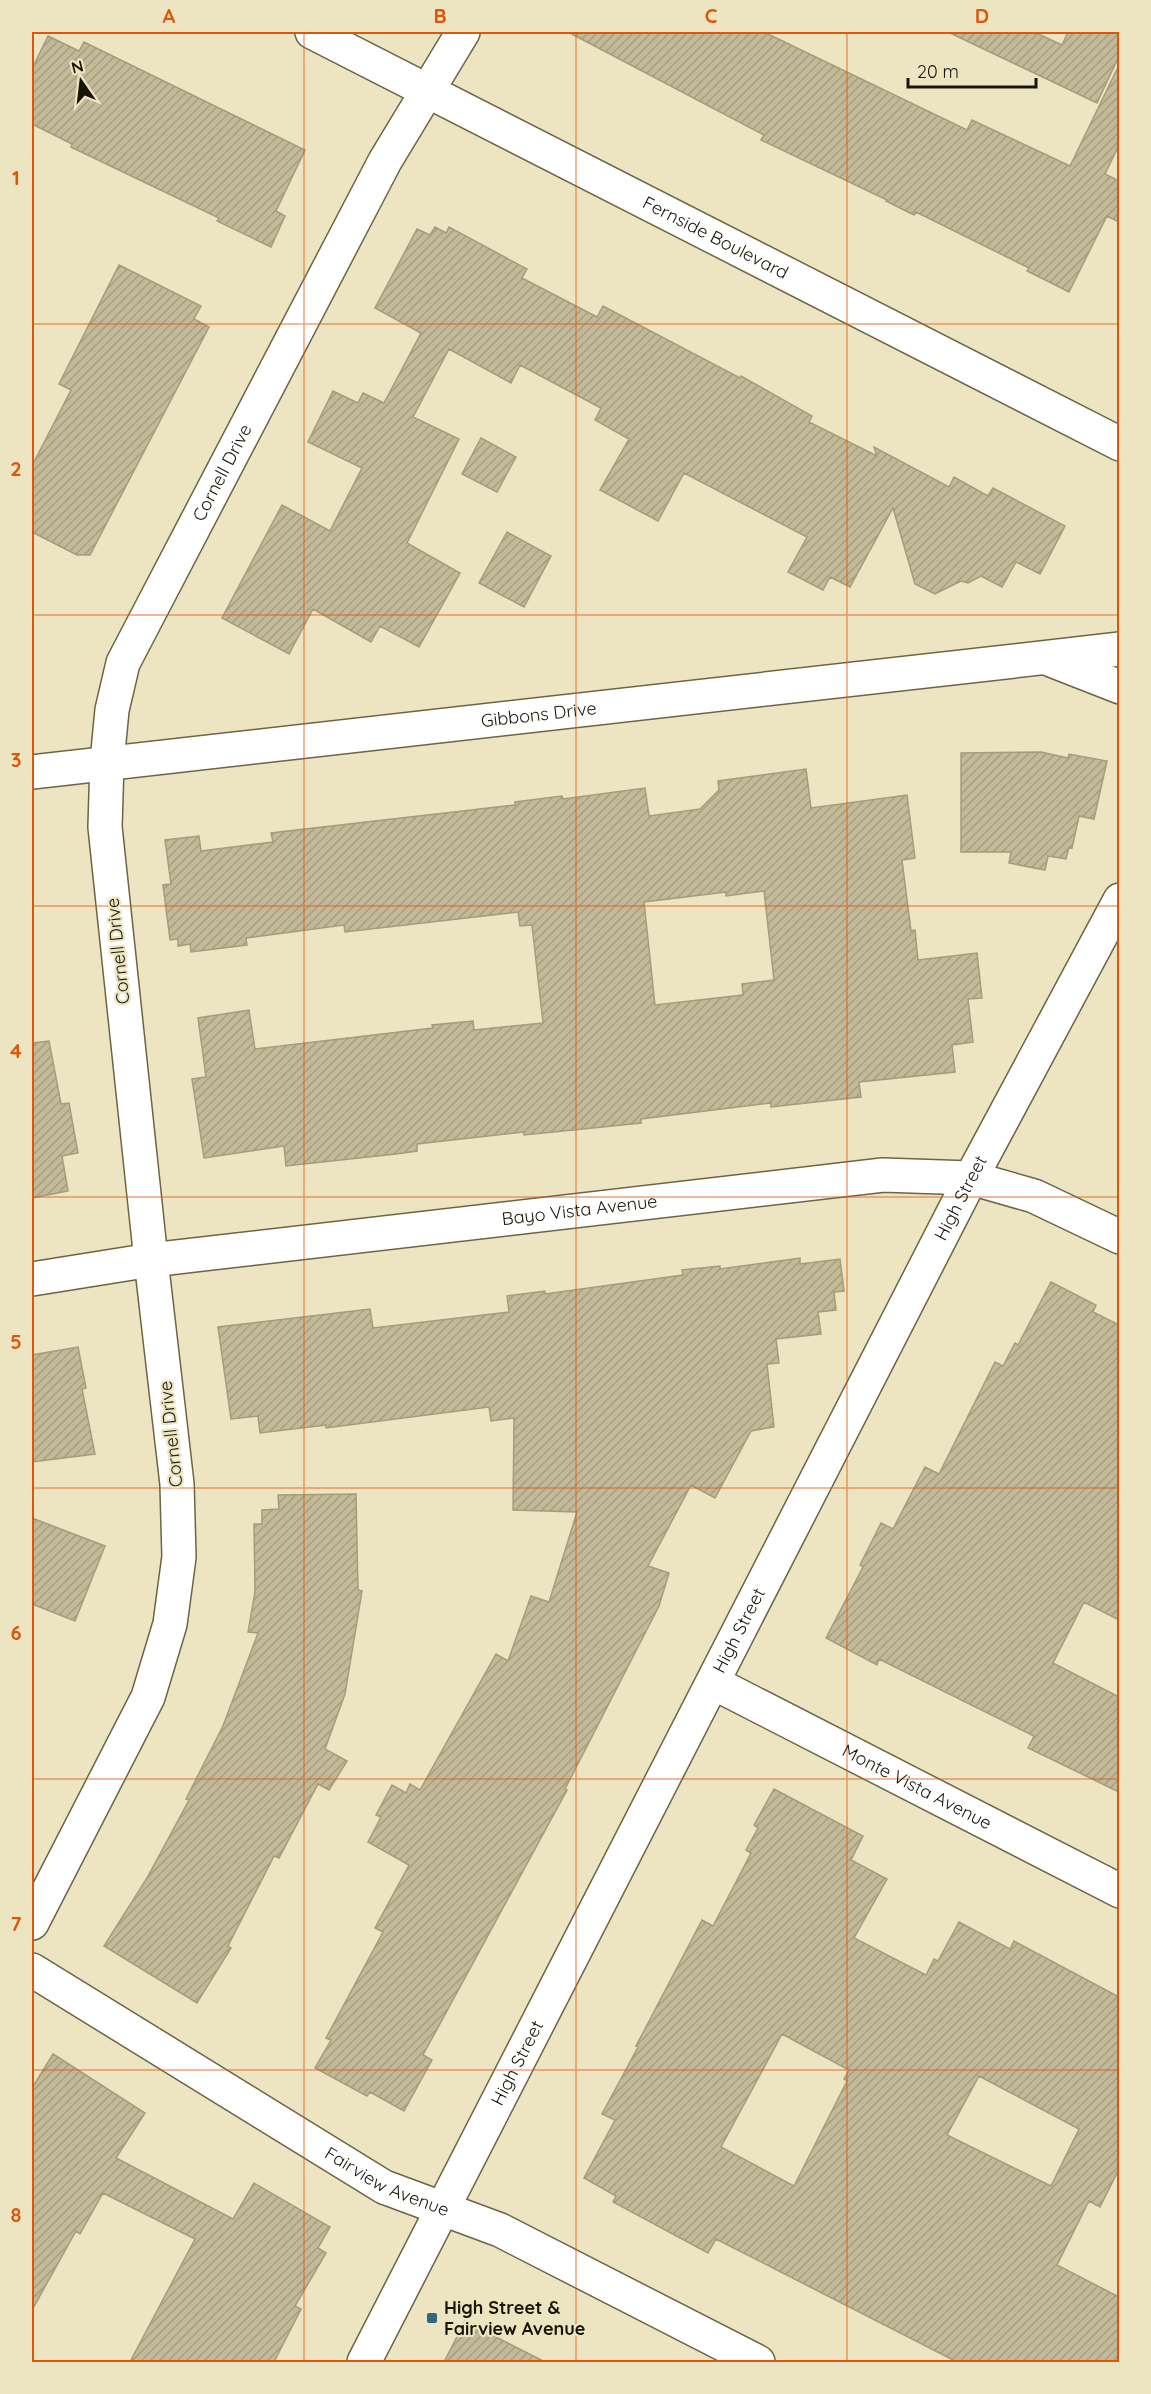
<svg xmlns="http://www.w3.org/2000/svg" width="1151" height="2394" viewBox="0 0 1151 2394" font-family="Quicksand,sans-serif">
  <defs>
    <pattern id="building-hatch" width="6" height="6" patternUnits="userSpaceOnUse" patternTransform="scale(1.5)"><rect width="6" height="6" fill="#c1b997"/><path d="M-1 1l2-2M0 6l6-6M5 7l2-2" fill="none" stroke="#a59e81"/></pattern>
  </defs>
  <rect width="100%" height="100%" fill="#ede5c1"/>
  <!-- building -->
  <path fill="url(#building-hatch)" stroke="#a49c7a" stroke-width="1.5" fill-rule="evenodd" d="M568 32H764L967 130 972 120 1070 166 1119 65V145L1105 174 1119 181V222L1107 216 1069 292 1027 271 1029 268 916 212 914 215 886 201 887 200 761 140 764 135Z
    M948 32H1034L1062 45 1068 32H1119V56L1097 103Z
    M48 36 79 51 84 42 305 150 276 211 285 216 271 247 217 221 219 218 71 147 72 144 32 124V69Z
    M435 227 446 233 449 227 527 269 522 278 597 317 603 306 740 378 741 376 812 416 809 422 877 456 874 447 949 487 954 477 988 496 993 488 1065 526 1040 574 1016 562 1002 587 981 576 968 583 961 581 935 594 915 584 893 508 850 587 830 577 823 590 788 572 807 537 684 473 658 521 600 490 629 439 595 420 601 408 520 365 511 383 449 349 413 417 459 439 407 543 460 573 419 647 380 626 371 642 313 609 289 654 222 618 282 505 330 531 362 468 308 442 333 391 358 403 363 393 384 403 421 333 375 308 417 229 430 235Z
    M119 265 201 306 194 319 209 327 90 555H77L32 532V466L71 390 59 384Z
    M481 438 516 457 497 492 462 474Z
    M507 532 551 556 524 607 479 583Z
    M1041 752 1068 758 1069 754 1107 761 1094 819 1079 816 1072 848 1069 847 1066 859 1048 856 1045 870 1009 863 1011 852H961V753Z
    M806 769 811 808 907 795 915 858 902 860 911 931 915 930 918 960 977 953 982 998 968 999 973 1042 952 1045 955 1072 859 1082 861 1097 771 1107V1103L641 1119V1123L603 1127 524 1135V1132L417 1144V1151L396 1154 286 1166 284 1146 204 1158 192 1079 206 1077 198 1018 249 1010 255 1049 433 1028 432 1025 473 1021 474 1030 543 1023 532 925 520 926 518 912 345 932 344 925 246 938 247 945 191 952 190 944 178 946V939L170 940 163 885 171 884 165 840 199 836 201 851 273 842 271 833 515 805V802L562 796 563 799 645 788 649 816 700 809 719 790 718 781ZM764 891 774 980 742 984 743 995 655 1005 644 902 726 892V896Z
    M49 1041 61 1104 69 1103 78 1153 62 1156 68 1191 32 1198V1043Z
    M800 1258V1264L840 1259 844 1291 834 1292 836 1310 818 1312 821 1334 776 1339 779 1363 767 1364 774 1427 751 1431 715 1498 691 1485 648 1566 669 1573 659 1606 565 1789 567 1790 423 2055 432 2060 404 2111 370 2092 367 2096 315 2068 331 2040 326 2038 383 1932 375 1928 409 1865 368 1842 381 1817 376 1815 392 1785 406 1793 410 1784 420 1790 496 1654 508 1661 531 1596 549 1602 577 1512 513 1510 514 1418 491 1421 489 1407 326 1428V1425L260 1433 258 1416 231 1419 218 1327 370 1309 373 1328 509 1312 507 1296 545 1291V1294L683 1275 682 1270 720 1266V1269Z
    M1051 1282 1096 1305 1093 1312 1119 1325V1620L1084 1602 1053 1663 1119 1697V1792L1028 1748 1034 1736 879 1659 877 1665 826 1638 863 1567 860 1565 881 1523 893 1529 925 1467 939 1474 995 1362 1003 1366 1015 1343 1018 1345Z
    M78 1347 86 1388 82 1389 95 1454 32 1462V1355Z
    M356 1494 358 1590 362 1591 345 1694 325 1749 347 1761 329 1790 318 1784 279 1858 274 1856 228 1946 231 1948 197 2003 104 1946 147 1878 189 1800 186 1799 223 1726 258 1633 248 1632 255 1592 254 1524H262V1510L279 1509 278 1495Z
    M32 1518 105 1546 75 1621 32 1604Z
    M774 1789 863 1836 851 1860 887 1879 854 1938 926 1975 934 1959 938 1961 959 1922 1010 1949 1014 1941 1119 1997V2169L1100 2207 1089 2201 1057 2265 1119 2297V2362H957L716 2239 708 2253 613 2202 616 2196 584 2178 615 2120 602 2114 638 2047 636 2046 702 1920 713 1926 751 1853 746 1850 758 1828 754 1825ZM782 2034 849 2070 844 2079 847 2081 794 2186 721 2147ZM979 2076 1079 2129 1051 2186 947 2135Z
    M53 2054 145 2113 116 2158 233 2219 254 2183 330 2227 318 2248 326 2253 295 2306 301 2309 274 2362H130L195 2239 103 2193 80 2234 76 2231 32 2310V2088Z
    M465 2321 545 2362H444Z"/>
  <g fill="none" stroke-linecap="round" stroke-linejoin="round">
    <defs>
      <g id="minor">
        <path d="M1051 660 1120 687"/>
        <path id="s1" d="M32 772 1120 649"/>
        <path id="s2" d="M32 1279 151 1260 883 1175 971 1178 1034 1196 1120 1237"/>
        <path id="s3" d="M714 1683 1120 1891"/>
        <path id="s4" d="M32 1923 148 1697 170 1624 179 1557 177 1484 151 1260 105 827 107 762 112 710 123 663 385 161 463 32"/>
        <path id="s5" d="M32 1970 384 2187 500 2230 758 2362"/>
      </g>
      <g id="secondary">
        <path id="s6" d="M312 32 1120 444"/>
        <path id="s7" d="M364 2362 971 1178 1120 900"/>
      </g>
    </defs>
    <!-- minor casing -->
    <use href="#minor" stroke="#6c6444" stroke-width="36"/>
    <!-- secondary casing -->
    <use href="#secondary" stroke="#6c6444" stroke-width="36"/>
    <!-- minor -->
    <use href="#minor" stroke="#fff" stroke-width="33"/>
    <!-- secondary -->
    <use href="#secondary" stroke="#fff" stroke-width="33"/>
  </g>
  <!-- grid -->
  <path fill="none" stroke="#de560c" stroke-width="1.5" stroke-opacity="0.55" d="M304 32V2362M576 32V2362M847 32V2362M32 324H1120M32 615H1120M32 906H1120M32 1197H1120M32 1488H1120M32 1779H1120M32 2070H1120"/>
  <!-- markers -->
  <rect fill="#2a697e" stroke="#ede5c1" stroke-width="2" x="426" y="2312" width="12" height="12" rx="3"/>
  <g text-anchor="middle" stroke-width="4.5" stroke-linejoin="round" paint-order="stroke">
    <!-- street labels -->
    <g font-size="18" fill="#181508" stroke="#ede5c1">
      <text dy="6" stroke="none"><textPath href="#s6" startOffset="453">Fernside Boulevard</textPath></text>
      <text dy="6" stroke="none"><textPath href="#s4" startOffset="1512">Cornell Drive</textPath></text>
      <text dy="6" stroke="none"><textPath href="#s1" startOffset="510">Gibbons Drive</textPath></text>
      <text transform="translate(118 951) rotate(-96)" y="6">Cornell Drive</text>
      <text dy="6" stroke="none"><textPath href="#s7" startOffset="1308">High Street</textPath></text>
      <text dy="6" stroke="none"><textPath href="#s2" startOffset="552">Bayo Vista Avenue</textPath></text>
      <text transform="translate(171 1434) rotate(-96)" y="6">Cornell Drive</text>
      <text dy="6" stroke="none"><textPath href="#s7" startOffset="822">High Street</textPath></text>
      <text dy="6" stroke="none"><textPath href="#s3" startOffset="228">Monte Vista Avenue</textPath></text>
      <text dy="6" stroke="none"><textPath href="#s7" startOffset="336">High Street</textPath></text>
      <text dy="6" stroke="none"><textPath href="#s5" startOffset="414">Fairview Avenue</textPath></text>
    </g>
    <!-- poi labels -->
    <g font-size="18" font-weight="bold" fill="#181508" stroke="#ede5c1" text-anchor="start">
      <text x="444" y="2314">High Street &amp;<tspan x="444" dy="21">Fairview Avenue</tspan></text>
    </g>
  </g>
  <!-- border -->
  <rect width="1151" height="2394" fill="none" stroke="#ede5c1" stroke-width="66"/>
  <!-- north arrow -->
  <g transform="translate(81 81) rotate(346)" stroke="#ede5c1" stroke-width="4.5" paint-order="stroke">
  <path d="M0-4.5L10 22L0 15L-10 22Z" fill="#181508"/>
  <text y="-9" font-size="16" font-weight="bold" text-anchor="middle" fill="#181508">N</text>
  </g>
  <!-- scale -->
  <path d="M908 78v9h128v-9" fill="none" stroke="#181508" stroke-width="3"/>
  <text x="917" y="78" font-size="18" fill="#181508" stroke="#ede5c1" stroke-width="4.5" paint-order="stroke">20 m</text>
  <rect x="33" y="33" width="1085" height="2328" fill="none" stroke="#de560c" stroke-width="2"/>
  <g font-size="20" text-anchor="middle" font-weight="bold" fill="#de560c">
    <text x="169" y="23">A</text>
    <text x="440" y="23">B</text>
    <text x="711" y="23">C</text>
    <text x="982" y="23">D</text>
    <text x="16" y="185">1</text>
    <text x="16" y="476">2</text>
    <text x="16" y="767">3</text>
    <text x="16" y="1058">4</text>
    <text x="16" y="1349">5</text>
    <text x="16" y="1640">6</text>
    <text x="16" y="1931">7</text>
    <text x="16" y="2222">8</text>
  </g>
</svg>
